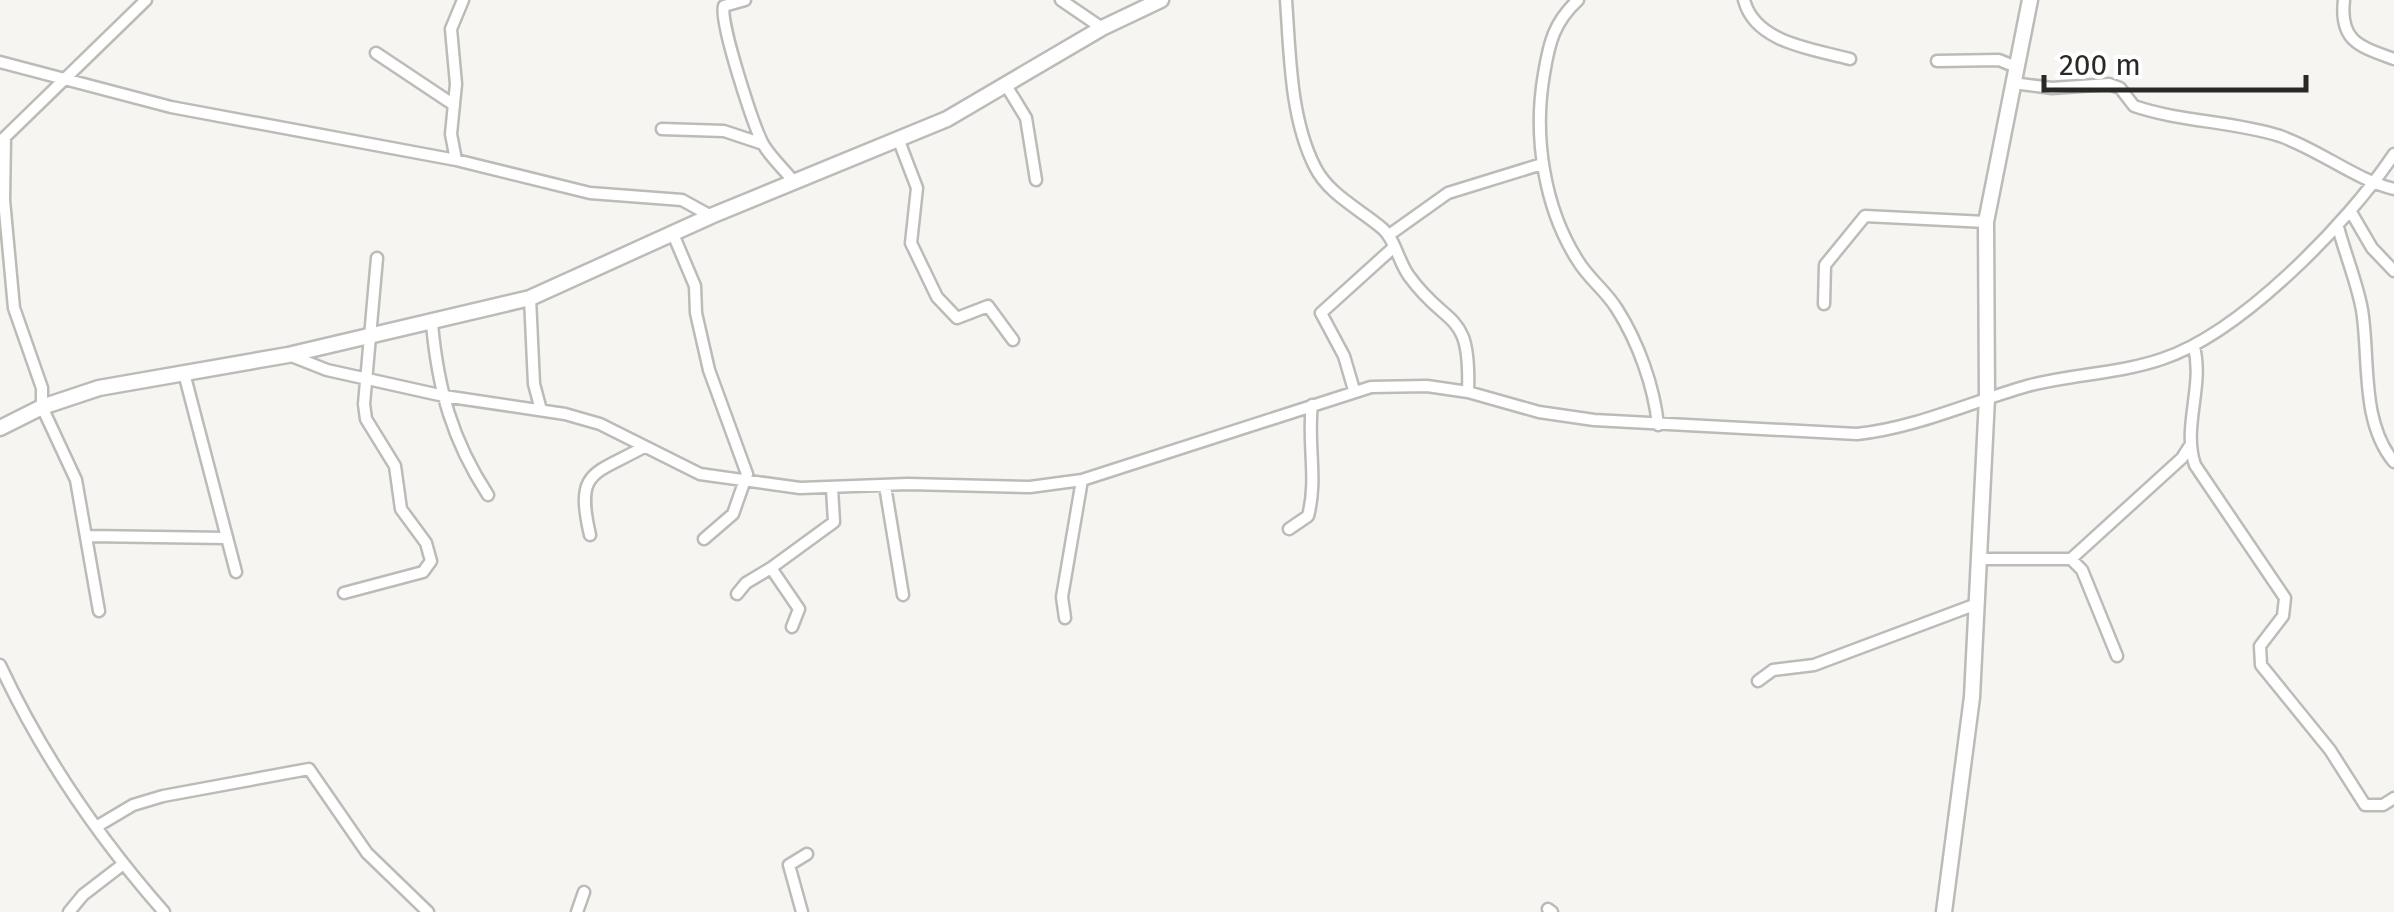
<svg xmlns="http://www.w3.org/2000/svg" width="2394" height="912" viewBox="0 0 2394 912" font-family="'Fira Sans',sans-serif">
  <rect width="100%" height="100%" fill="#f7f5f2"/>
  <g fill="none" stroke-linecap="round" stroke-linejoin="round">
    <defs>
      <path id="street" d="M745 0 724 6C719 22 754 127 763 144 771 158 785 170 794 182
        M1061 0 1102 28
        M1286 0C1290 54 1290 118 1315 167 1329 195 1360 209 1383 229 1396 241 1398 261 1409 276 1448 330 1471 308 1468 392
        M1578 0C1554 22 1549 43 1544 74 1533 136 1544 208 1578 261 1589 279 1606 291 1617 309 1638 342 1654 386 1658 425
        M1744 0C1755 43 1813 49 1850 59
        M2344 0C2339 42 2361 47 2394 59
        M376 53 454 105
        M1937 61 1999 60 2016 67
        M0 62 171 107 456 160 590 193 682 200 711 216
        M2013 83 2052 88 2109 84 2120 88 2134 106C2181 122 2233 121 2280 136 2320 150 2354 179 2394 189
        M1007 87 1026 118 1036 180
        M662 129 724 131 763 144
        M5 138 4 200 14 308 42 388V407L76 480 99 611
        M1 141 146 0
        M899 141 917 188 911 243 937 297 957 318 988 306 1013 340
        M456 160 451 134 456 84 451 29 463 0
        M2351 212 2372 248 2394 271
        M2338 227C2345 254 2357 282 2362 310 2370 359 2360 421 2394 462
        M673 234 695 286 696 313 709 370 747 474 733 514 704 539
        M1389 235 1448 193 1542 164
        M530 298 534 384 541 410
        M1824 304 1825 265 1865 216 1986 222
        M432 324C438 389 452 440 488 495
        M2194 347C2204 387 2182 427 2195 465L2285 598 2283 616 2260 646 2261 665 2330 750 2365 805H2383L2394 798
        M289 355 327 370 444 396 565 414 600 424 700 474 800 488 908 484 1030 487 1082 480 1371 387 1427 386 1468 392 1539 412 1594 420 1857 434C1915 428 1971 402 2027 386 2071 374 2118 374 2162 359 2241 333 2348 223 2394 154
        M184 373 236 572
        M1354 390 1344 356 1321 313 1394 247
        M885 486 903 595
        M1289 529 1308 516C1318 479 1307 443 1312 405
        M590 535C575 470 593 475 644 447
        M88 536 226 538
        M1979 559H2071L2082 570 2117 656
        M2071 559 2182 458 2189 447
        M344 593 423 572 431 561 426 543 401 509 395 466 366 419 364 404 377 258
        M737 594 746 583 771 568
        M1065 618 1062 597 1082 480
        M792 627 799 609 771 568 834 522 832 488
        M0 665C42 755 98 837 164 912
        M1758 681 1773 670 1814 665 1974 605
        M96 827 133 805 163 796 309 769 367 853 428 912
        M1548 909 1552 912
        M69 912 83 895 122 865
        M577 912 584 892
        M802 912 789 865 807 854"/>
      <path id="secondary" d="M0 428 42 407 99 388 288 355 530 298 711 216 947 119 1102 28 1161 0
        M1944 912 1972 697 1987 398 1986 222 2030 0"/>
    </defs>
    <!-- street casing -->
    <use href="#street" stroke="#bcbbb8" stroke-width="15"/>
    <!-- secondary casing -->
    <use href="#secondary" stroke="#bcbbb8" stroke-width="19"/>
    <!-- street -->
    <use href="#street" stroke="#fff" stroke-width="10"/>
    <!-- secondary -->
    <use href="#secondary" stroke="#fff" stroke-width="14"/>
  </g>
  <!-- scale -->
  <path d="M2044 75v15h262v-15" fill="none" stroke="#292928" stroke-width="5"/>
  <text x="2059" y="75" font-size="30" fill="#292928" stroke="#ffffff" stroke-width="8" paint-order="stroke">200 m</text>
</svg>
